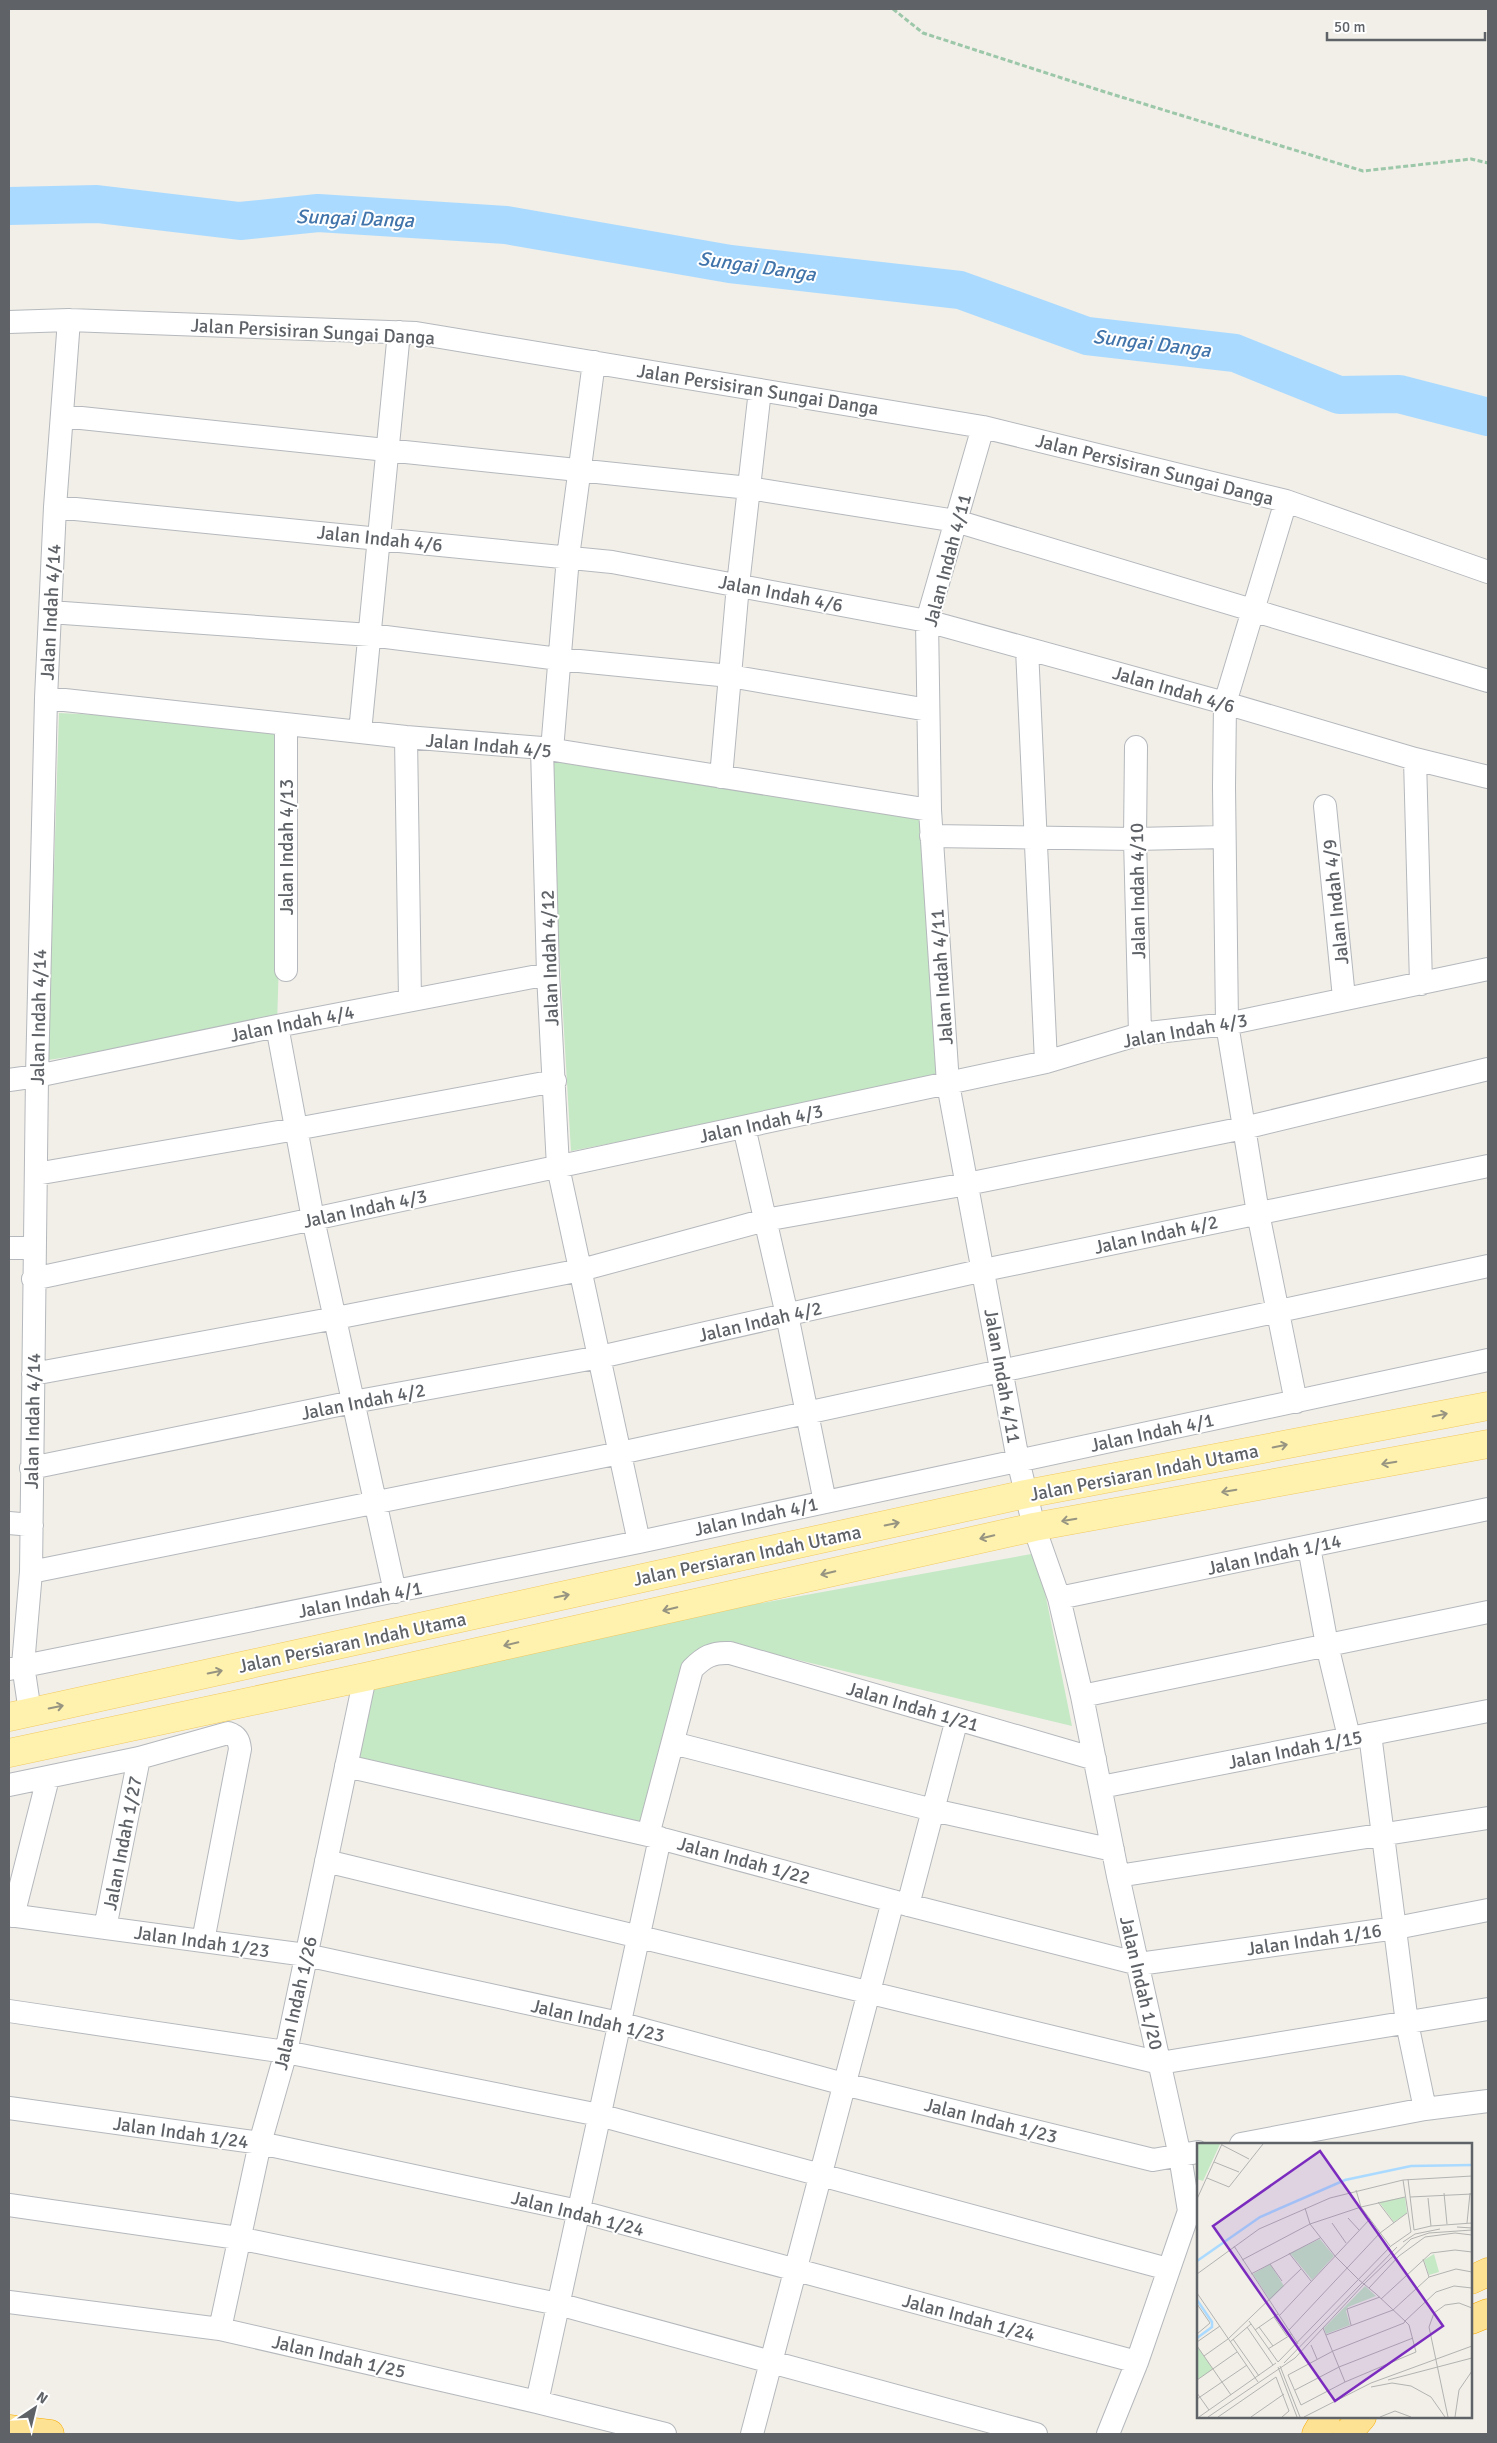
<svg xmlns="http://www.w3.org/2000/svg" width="1497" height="2443" viewBox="0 0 1497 2443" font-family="Signika,sans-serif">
  <rect width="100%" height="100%" fill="#f1efe8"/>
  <!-- green -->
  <path fill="#c5e8c5" d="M59 713 286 724 277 1026 48 1060Z
    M548 756 923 820 941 1079 571 1151Z
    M1037 1553 1072 1726 732 1644 708 1645 642 1825 353 1758 369 1681 723 1610Z"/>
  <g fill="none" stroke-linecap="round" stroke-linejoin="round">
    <!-- river -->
    <path stroke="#aadaff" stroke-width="38" d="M9 206 97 204 240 221 318 213 506 225 730 264 960 290 1087 336 1235 353 1339 395 1399 394 1488 417"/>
    <defs>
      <path id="minor" d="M9 322 69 320 416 333 983 427 1286 501 1488 572
        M62 416 749 488 956 521 1488 681
        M983 427 927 621 930 810 948 1084 1018 1460 1034 1527 1059 1598 1082 1696 1118 1876 1180 2156 1189 2211 1137 2362 1108 2434
        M1286 501 1225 703 1224 787 1227 1024 1258 1213 1296 1402
        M55 507 612 562 927 621 1225 703 1415 759 1488 777
        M50 612 370 635 559 659 730 676 928 710
        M1027 649 1046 1062
        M46 698 406 737 542 748 930 810
        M360 732 399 332
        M406 737 410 1000
        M1136 747 1135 839 1140 1034
        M542 748 548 974 558 1167 639 1542
        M552 750 568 557 594 362
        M1415 759 1421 984
        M721 777 738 585 760 390
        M1325 806 1344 998
        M931 836 1135 839 1224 837
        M286 970V724
        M277 1026 313 1219 395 1592
        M9 1080 37 1076 277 1026 548 974
        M744 1127 787 1315 825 1502
        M36 1174 296 1129 555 1081
        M9 1248H35
        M33 1279 1046 1062 1140 1034 1227 1024 1488 969
        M33 1374 336 1318 581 1270 765 1220 967 1184 1244 1128 1488 1069
        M31 1468 353 1402 600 1357 984 1270 1488 1166
        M9 1523 32 1525
        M1309 1547 1327 1645 1349 1737
        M31 1572 620 1453 1488 1266
        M1059 1598 1488 1509
        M9 1669 639 1542 1488 1360
        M1082 1696 1488 1612
        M30 1712 23 1665 31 1572 37 1076 46 698 55 507 69 320
        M1370 1734 1407 2023 1425 2109
        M673 1743 933 1810 1113 1850
        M346 1766 648 1835 908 1905 1139 1964 1396 1928 1488 1910
        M9 1785 139 1758 228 1733C237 1736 239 1740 240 1749L203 1941
        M1101 1787 1488 1711
        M648 1835 692 1669C704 1657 712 1652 730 1653L1095 1759
        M326 1861 1160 2063 1488 2009
        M1118 1876 1488 1818
        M908 1905 957 1719
        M9 1915 306 1955 619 2023 844 2084 1153 2160 1198 2152
        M13 1916 48 1778
        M105 1928 139 1758
        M9 2011 286 2052 599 2115 1168 2269
        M9 2108 260 2143 578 2211 1137 2362
        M1241 2144 1425 2109 1488 2101
        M9 2205 238 2238 558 2304 1036 2434
        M9 2302 220 2329 537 2402 665 2434
        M220 2329 260 2143 286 2052 365 1677
        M537 2402 660 1838
        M752 2434 893 1901"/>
      <path id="major" d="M9 1717 1026 1494 1488 1406
        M9 1753 365 1677 1034 1527 1488 1444"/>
      <path id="highway" d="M1471 2280 1488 2272
        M1471 2320 1488 2313
        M9 2429 50 2434
        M1316 2434 1326 2417
        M1347 2434 1362 2417"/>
    </defs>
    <!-- minor casing -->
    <use href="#minor" stroke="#b5b8bc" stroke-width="24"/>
    <!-- major casing -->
    <use href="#major" stroke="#f2c960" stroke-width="29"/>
    <!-- highway casing -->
    <use href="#highway" stroke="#f9ab00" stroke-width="29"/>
    <!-- path -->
    <path stroke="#9cc7a9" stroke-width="3" stroke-dasharray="5 2.5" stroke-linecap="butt" d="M893 9 923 33 1105 92 1363 171 1471 159 1488 163"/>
    <!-- minor -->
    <use href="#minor" stroke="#fff" stroke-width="22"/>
    <!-- major -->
    <use href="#major" stroke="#fff2af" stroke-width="28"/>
    <!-- highway -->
    <use href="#highway" stroke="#fde293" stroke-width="28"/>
  </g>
  <!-- one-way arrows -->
  <defs><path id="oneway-shaft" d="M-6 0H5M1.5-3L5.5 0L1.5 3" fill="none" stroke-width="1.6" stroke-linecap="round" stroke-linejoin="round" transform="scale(1.25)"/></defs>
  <g stroke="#979581">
    <use href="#oneway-shaft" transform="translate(1440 1415) rotate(-11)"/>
    <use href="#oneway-shaft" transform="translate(1280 1446) rotate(-11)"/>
    <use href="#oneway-shaft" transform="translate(1389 1463) rotate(170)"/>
    <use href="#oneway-shaft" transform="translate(1229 1491) rotate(170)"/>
    <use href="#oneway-shaft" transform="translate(1069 1520) rotate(170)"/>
    <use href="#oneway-shaft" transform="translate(892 1524) rotate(-12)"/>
    <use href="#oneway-shaft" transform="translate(987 1537) rotate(167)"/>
    <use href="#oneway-shaft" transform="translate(828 1573) rotate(167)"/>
    <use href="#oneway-shaft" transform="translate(562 1596) rotate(-12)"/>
    <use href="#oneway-shaft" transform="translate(670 1609) rotate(167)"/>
    <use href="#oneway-shaft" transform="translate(511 1644) rotate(167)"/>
    <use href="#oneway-shaft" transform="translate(215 1672) rotate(-12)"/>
    <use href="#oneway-shaft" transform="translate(56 1707) rotate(-12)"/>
  </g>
  <g text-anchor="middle" stroke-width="4" stroke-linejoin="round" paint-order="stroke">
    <!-- street labels -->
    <g font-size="19" fill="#5f6368" stroke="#fff">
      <text transform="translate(313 331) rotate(3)" y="7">Jalan Persisiran Sungai Danga</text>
      <text transform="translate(758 389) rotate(9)" y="7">Jalan Persisiran Sungai Danga</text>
      <text transform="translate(1155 469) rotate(14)" y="7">Jalan Persisiran Sungai Danga</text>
      <text transform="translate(380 538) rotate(6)" y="7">Jalan Indah 4/6</text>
      <text transform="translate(947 560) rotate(-75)" y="7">Jalan Indah 4/11</text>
      <text transform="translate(781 593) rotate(11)" y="7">Jalan Indah 4/6</text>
      <text transform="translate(50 612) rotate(-87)" y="7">Jalan Indah 4/14</text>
      <text transform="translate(1174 689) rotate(16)" y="7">Jalan Indah 4/6</text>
      <text transform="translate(489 745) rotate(5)" y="7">Jalan Indah 4/5</text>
      <text transform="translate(286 847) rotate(-90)" y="7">Jalan Indah 4/13</text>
      <text transform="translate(1137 891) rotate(-91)" y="7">Jalan Indah 4/10</text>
      <text transform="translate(1335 902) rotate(-96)" y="7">Jalan Indah 4/9</text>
      <text transform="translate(549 958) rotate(-92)" y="7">Jalan Indah 4/12</text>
      <text transform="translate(941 977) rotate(-94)" y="7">Jalan Indah 4/11</text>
      <text transform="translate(38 1017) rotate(-89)" y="7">Jalan Indah 4/14</text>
      <text transform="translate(292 1023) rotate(-11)" y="7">Jalan Indah 4/4</text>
      <text transform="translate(1185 1030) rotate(-10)" y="7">Jalan Indah 4/3</text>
      <text transform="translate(761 1123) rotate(-12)" y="7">Jalan Indah 4/3</text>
      <text transform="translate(365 1208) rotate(-12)" y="7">Jalan Indah 4/3</text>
      <text transform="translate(1156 1234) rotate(-12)" y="7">Jalan Indah 4/2</text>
      <text transform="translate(760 1321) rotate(-13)" y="7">Jalan Indah 4/2</text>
      <text transform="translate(1003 1376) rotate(80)" y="7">Jalan Indah 4/11</text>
      <text transform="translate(363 1401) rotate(-11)" y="7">Jalan Indah 4/2</text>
      <text transform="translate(32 1421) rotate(-89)" y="7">Jalan Indah 4/14</text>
      <text transform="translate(1152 1432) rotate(-12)" y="7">Jalan Indah 4/1</text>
      <text transform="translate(1144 1472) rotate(-11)" y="7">Jalan Persiaran Indah Utama</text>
      <text transform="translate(756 1516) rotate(-12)" y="7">Jalan Indah 4/1</text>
      <text transform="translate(1274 1554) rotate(-12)" y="7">Jalan Indah 1/14</text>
      <text transform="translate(747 1555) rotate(-12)" y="7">Jalan Persiaran Indah Utama</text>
      <text transform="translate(360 1599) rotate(-11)" y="7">Jalan Indah 4/1</text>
      <text transform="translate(352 1642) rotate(-12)" y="7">Jalan Persiaran Indah Utama</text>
      <text transform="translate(913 1706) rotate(16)" y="7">Jalan Indah 1/21</text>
      <text transform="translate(1295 1749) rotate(-11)" y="7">Jalan Indah 1/15</text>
      <text transform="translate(122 1843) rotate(-79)" y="7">Jalan Indah 1/27</text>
      <text transform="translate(744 1860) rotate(15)" y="7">Jalan Indah 1/22</text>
      <text transform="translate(1314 1939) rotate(-8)" y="7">Jalan Indah 1/16</text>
      <text transform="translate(202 1941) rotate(8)" y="7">Jalan Indah 1/23</text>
      <text transform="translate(1142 1983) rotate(77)" y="7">Jalan Indah 1/20</text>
      <text transform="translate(295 2003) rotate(-77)" y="7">Jalan Indah 1/26</text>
      <text transform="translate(598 2020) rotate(13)" y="7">Jalan Indah 1/23</text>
      <text transform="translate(991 2120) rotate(14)" y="7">Jalan Indah 1/23</text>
      <text transform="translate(181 2132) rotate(8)" y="7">Jalan Indah 1/24</text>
      <text transform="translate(578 2213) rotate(14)" y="7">Jalan Indah 1/24</text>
      <text transform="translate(969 2317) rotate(15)" y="7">Jalan Indah 1/24</text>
      <text transform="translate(339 2356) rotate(13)" y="7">Jalan Indah 1/25</text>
    </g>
    <!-- water labels -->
    <g font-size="20" font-style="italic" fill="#4174aa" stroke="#fff">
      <text transform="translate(355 218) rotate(2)" y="7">Sungai Danga</text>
      <text transform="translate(757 266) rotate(8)" y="7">Sungai Danga</text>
      <text transform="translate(1152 343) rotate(7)" y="7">Sungai Danga</text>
    </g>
  </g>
  <!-- overview -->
  <g transform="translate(1197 2143)">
    <rect width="275" height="275" fill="#f1efe8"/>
    <path d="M0 1H23L6 38 0 36ZM208 54 210 70 197 79 182 59ZM123 96 137 113 115 137 93 110ZM237 111 242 129 232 132 227 117ZM73 121 87 143 73 157 56 131ZM168 143 179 153 151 164 149 168 153 182 129 191 127 185ZM0 203 16 226 0 237Z" fill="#c5e8c5"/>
    <path fill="none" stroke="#aadaff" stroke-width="2.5" d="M0 118 63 74 148 37 214 23 275 22M0 157 15 179V184L0 195"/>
    <path fill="none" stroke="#b3b3b1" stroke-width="1" d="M25 2 52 16M17 19 42 29M10 35 32 44 66 1M211 36 217 87M159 47 164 64 193 103M247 50 250 81M213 54 275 51M231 55 234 83M0 56 25 1M181 59 197 80M108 65 113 81 138 113 162 137 178 150 208 178 212 182 219 209 148 239 104 262 91 232 136 208 207 180 208 178 224 163 239 149 257 143 275 145M151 75 162 87M135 80 149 100M270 80 273 50M260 84 275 85M217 87 234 83 275 80M206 99 218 91 243 86M37 103 101 201M92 110 114 138M226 116 232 134M45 117 113 81 164 64 208 54M73 121 85 138M0 131 62 86 133 55 206 37 275 33M54 131 123 95M172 145 202 113 228 94 258 90 275 92M0 150 61 239M184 156 234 110 258 107 275 109M0 161 13 180 0 191M82 173 173 76M77 174 90 193M52 178 81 219M154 182 150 166 183 154M50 184 76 222M62 184 76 203M126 185 148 239M58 187 81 171M92 187 183 90 210 70M129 192 196 167 232 134 259 126 275 129M36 196 62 233M0 199 23 183M33 199 54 181M114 202 120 216M0 203 34 252M71 206 95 191M7 213 31 196 104 126M81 219 194 103 214 89 206 37M87 220 200 104M83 223 103 274M81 224 100 274M0 237 40 209M191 237 275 215M174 244 195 240 214 243 234 254 248 274M98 247 142 224 216 195M0 250 12 267M0 256 50 222M2 274 79 220M11 274 98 215 167 141 214 96 232 90 275 87M21 274 79 234 92 268 85 274M54 274 87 251M107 274 174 240 275 203M183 274 198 268 214 274M251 274 232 184 237 170 248 162 262 160 275 165M258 274 262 247 275 228"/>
    <path fill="#7b2cbf" fill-opacity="0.15" stroke="#7b2cbf" stroke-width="2.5" d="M123 8 246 183 138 258 16 83Z"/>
    <rect width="275" height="275" fill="none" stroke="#5f6368" stroke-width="2.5"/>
  </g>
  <!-- border -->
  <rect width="1497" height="2443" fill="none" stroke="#5f6368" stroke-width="20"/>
  <!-- north arrow -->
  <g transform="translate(35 2408) rotate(35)" stroke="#ffffff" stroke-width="4" paint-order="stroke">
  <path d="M0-4L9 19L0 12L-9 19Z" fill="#5f6368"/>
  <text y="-8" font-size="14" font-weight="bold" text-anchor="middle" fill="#5f6368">N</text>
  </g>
  <!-- scale -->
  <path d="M1327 32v8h158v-8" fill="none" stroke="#5f6368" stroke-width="2.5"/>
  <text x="1334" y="32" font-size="15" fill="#5f6368" stroke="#ffffff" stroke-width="4" paint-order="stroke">50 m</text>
</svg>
